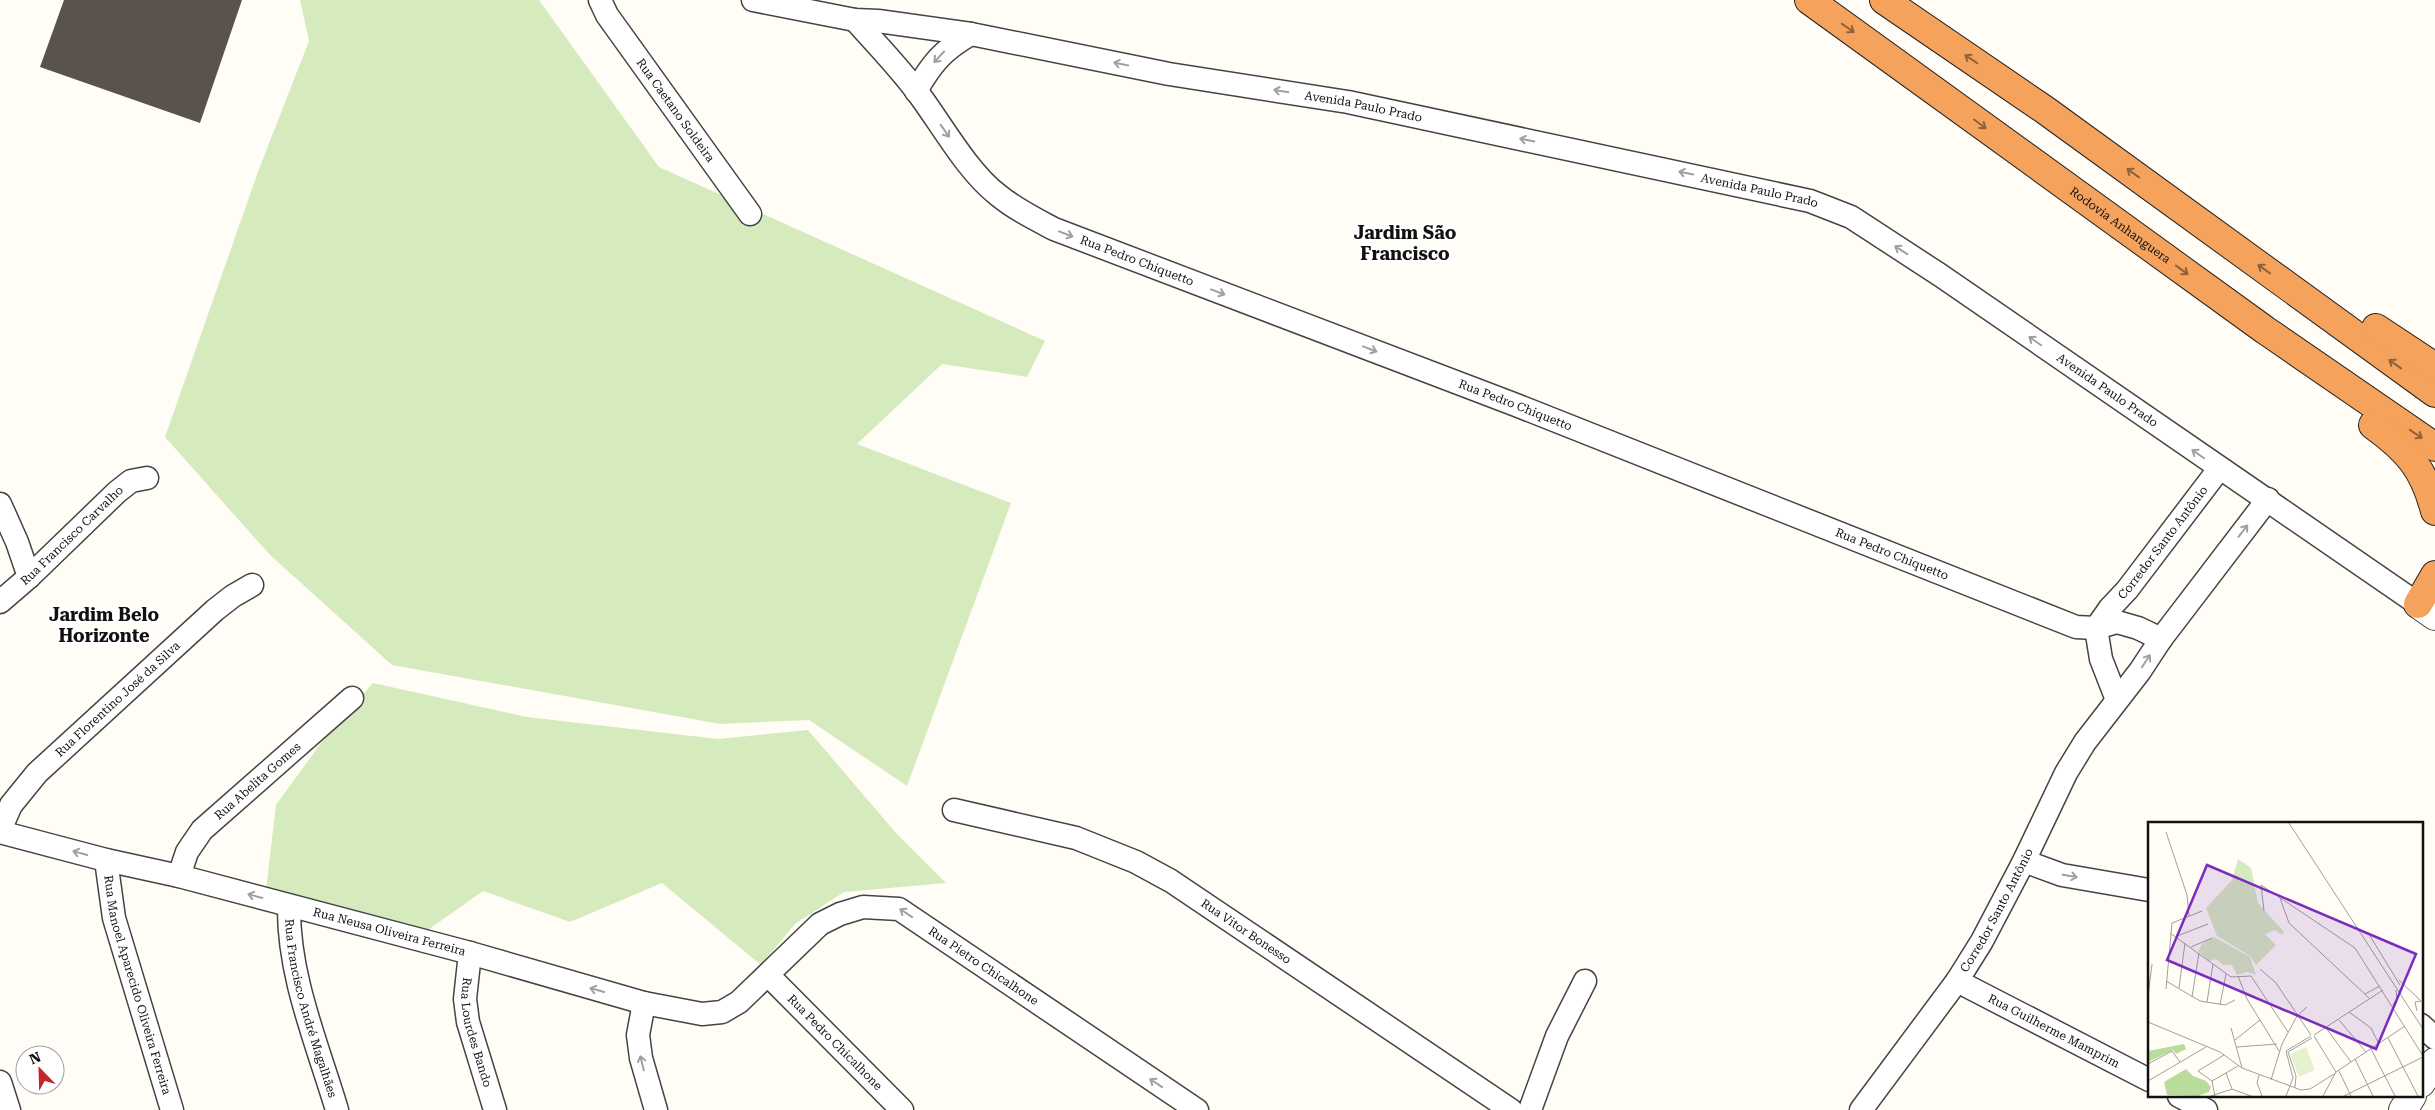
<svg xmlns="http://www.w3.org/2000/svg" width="2435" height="1110" viewBox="0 0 2435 1110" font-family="'Roboto Serif',serif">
  <rect width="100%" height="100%" fill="#fffdf5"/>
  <!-- green -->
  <path fill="#d5ebbd" d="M300 0H539L659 167 1045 341 1027 377 942 364 857 444 1011 503 907 786 809 720 720 724 392 665 270 555 165 437 259 169 309 41Z
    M373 683 527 717 718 739 808 730 896 833 946 883 844 892 795 924 761 965 662 883 570 922 483 891 415 939 266 890 276 805 321 743Z"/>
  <!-- building -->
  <path fill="#5a524d" d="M64 0H242L200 123 40 67Z"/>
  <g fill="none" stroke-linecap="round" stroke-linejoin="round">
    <defs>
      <g id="minor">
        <path id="s1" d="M600 0 607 15 750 214"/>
        <path id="s2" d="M753 0 855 20 878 21 971 34 1169 74 1348 102 1810 201 1851 217 1940 275 2418 604"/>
        <path id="s3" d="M855 20C876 44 899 67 918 93 942 125 967 171 998 195 1015 209 1035 219 1054 229L1516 405 2076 627 2096 628 2117 622 2138 628 2161 639"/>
        <path d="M916 91C932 63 943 50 971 34"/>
        <path d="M0 504 17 542 29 577"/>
        <path id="s4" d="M0 602 29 577 117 492 131 481 147 478"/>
        <path id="s5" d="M2117 700 2101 659 2096 628 2110 608 2127 590 2219 469"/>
        <path id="s6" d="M954 810 1076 838 1136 862 1171 881 1511 1110"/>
        <path id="s7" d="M0 830 11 805 37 773 215 610 233 596 252 585"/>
        <path id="s8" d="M0 832 106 860 179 876 470 953 644 1003 702 1014 722 1012 739 1002 820 924 840 914 863 907 899 909 1197 1110"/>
        <path id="s9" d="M106 860 114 918 172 1110"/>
        <path d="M2024 861 2062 875 2149 890"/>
        <path id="s10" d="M179 876 187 852 202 830 352 698"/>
        <path id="s11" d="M289 906C288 976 317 1043 337 1110"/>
        <path id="s12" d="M470 953 465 999 468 1022 495 1110"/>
        <path id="s13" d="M768 975 902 1110"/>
        <path id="s14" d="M1957 981 2149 1080"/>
        <path d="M644 1003 638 1035 641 1058 656 1110"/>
        <path d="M2421 1025 2435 1038"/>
        <path d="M0 1082 9 1110"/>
        <path d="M2179 1096 2206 1110"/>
        <path d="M1530 1110 1557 1036 1585 981"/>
        <path id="s15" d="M1861 1110 1957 981 1982 941 2024 861 2066 773 2085 742 2140 671 2161 639 2268 499"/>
      </g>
      <path id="tertiary" d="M2418 604 2435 616
        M2421 1083 2435 1062
        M2403 1110 2412 1096"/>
      <g id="motorway">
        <path id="s16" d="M1809 0 2265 330 2435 447"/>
        <path d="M1884 0 2045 110 2435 393"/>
        <path d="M2376 328 2435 367"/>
        <path d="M2373 425C2408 450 2424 469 2435 511"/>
        <path d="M2418 604 2435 575"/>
      </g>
    </defs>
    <!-- minor casing -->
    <use href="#minor" stroke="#444" stroke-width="25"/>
    <!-- tertiary casing -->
    <use href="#tertiary" stroke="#444" stroke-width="30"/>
    <!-- motorway casing -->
    <use href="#motorway" stroke="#222" stroke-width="30"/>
    <!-- minor -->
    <use href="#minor" stroke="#fff" stroke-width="22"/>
    <!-- tertiary -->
    <use href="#tertiary" stroke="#fff" stroke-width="28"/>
    <!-- motorway -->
    <use href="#motorway" stroke="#f5a25d" stroke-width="28"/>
  </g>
  <!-- one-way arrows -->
  <defs><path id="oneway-shaft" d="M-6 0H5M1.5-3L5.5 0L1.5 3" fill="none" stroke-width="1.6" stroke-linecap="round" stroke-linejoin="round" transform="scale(1.25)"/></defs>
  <g stroke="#8e613b">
    <use href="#oneway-shaft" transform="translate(1848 28) rotate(35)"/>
    <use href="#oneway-shaft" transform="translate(1971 59) rotate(-146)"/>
    <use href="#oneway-shaft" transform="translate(1980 124) rotate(37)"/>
    <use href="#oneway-shaft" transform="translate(2133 173) rotate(-144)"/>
    <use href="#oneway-shaft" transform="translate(2264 269) rotate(-144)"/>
    <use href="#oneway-shaft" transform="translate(2182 270) rotate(36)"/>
    <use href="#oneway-shaft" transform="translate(2395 364) rotate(-144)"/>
    <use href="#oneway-shaft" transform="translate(2416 434) rotate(34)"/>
  </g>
  <g stroke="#a0a0a0">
    <use href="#oneway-shaft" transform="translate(939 57) rotate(133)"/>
    <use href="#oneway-shaft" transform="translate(1121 64) rotate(-169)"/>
    <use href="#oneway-shaft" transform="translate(1281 91) rotate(-171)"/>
    <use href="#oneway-shaft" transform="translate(945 131) rotate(55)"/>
    <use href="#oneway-shaft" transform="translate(1527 140) rotate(-168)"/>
    <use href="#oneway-shaft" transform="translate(1686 173) rotate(-168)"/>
    <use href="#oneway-shaft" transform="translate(1066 234) rotate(21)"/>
    <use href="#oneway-shaft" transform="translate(1901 250) rotate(-147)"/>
    <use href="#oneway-shaft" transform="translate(1218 292) rotate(21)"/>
    <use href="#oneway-shaft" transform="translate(2035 341) rotate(-145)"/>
    <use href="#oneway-shaft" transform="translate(1370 349) rotate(21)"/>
    <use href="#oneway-shaft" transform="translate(2198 454) rotate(-145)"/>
    <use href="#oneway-shaft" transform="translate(2243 531) rotate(-52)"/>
    <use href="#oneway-shaft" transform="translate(2146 661) rotate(-57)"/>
    <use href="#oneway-shaft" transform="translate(80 853) rotate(-165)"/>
    <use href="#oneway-shaft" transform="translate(2070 876) rotate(10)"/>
    <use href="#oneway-shaft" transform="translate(255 896) rotate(-165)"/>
    <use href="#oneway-shaft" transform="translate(906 913) rotate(-146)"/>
    <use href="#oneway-shaft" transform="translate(597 990) rotate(-164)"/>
    <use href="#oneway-shaft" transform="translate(642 1063) rotate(-104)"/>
    <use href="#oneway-shaft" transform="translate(1156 1083) rotate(-146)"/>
  </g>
  <g text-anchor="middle" stroke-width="5" stroke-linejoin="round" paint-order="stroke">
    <!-- street labels -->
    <g font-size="12" fill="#111" stroke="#fff">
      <text dy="4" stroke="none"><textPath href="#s2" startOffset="620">Avenida Paulo Prado</textPath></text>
      <text dy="4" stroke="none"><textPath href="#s1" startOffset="134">Rua Caetano Soldeira</textPath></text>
      <text dy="4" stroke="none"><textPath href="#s2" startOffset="1025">Avenida Paulo Prado</textPath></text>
      <text dy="4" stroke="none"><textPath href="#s16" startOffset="384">Rodovia Anhanguera</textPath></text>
      <text dy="4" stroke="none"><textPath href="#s3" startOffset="381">Rua Pedro Chiquetto</textPath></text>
      <text dy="4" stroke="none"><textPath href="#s2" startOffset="1430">Avenida Paulo Prado</textPath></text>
      <text dy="4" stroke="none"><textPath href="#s3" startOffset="786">Rua Pedro Chiquetto</textPath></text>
      <text dy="4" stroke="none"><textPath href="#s4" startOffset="98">Rua Francisco Carvalho</textPath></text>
      <text dy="4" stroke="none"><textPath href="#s5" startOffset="184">Corredor Santo Antônio</textPath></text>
      <text dy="4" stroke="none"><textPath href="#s3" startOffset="1191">Rua Pedro Chiquetto</textPath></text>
      <text dy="4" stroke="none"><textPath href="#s7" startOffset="178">Rua Florentino José da Silva</textPath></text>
      <text dy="4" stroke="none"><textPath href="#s10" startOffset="126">Rua Abelita Gomes</textPath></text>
      <text dy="4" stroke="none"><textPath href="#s15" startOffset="242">Corredor Santo Antônio</textPath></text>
      <text dy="4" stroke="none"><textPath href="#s6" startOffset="320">Rua Vitor Bonesso</textPath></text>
      <text dy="4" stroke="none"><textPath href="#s8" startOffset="402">Rua Neusa Oliveira Ferreira</textPath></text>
      <text dy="4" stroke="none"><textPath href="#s8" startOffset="1062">Rua Pietro Chicalhone</textPath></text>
      <text dy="4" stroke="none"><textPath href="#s9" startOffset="129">Rua Manoel Aparecido Oliveira Ferreira</textPath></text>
      <text dy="4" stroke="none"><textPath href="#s11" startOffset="105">Rua Francisco André Magalhães</textPath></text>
      <text dy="4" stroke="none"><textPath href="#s14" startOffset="109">Rua Guilherme Mamprim</textPath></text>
      <text dy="4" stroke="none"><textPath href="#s12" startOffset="81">Rua Lourdes Bando</textPath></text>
      <text dy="4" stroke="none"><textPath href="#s13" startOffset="95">Rua Pedro Chicalhone</textPath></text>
    </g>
    <!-- district labels -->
    <g font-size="18" font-weight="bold" fill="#111" stroke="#fff">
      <text x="1405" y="239">Jardim São<tspan x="1405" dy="21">Francisco</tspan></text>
      <text x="104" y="621">Jardim Belo<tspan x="104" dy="21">Horizonte</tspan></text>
    </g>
  </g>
  <!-- overview -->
  <g transform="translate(2148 822)">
    <rect width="275" height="275" fill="#fffdf5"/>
    <path d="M90 37 103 46 110 81 136 110 134 113 127 108 117 112 128 123 108 143 102 134 69 114 58 86 84 58ZM66 115 102 135 108 153 99 150 89 153 84 143H75L68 137 61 139 50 129 54 122Z" fill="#d5ebbd"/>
    <path d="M36 222 38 227 28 232 25 228 0 240V229ZM38 247 45 254 58 259 63 265 61 270 50 274 19 273 16 260Z" fill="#b9dc9c"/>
    <path d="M158 225 167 248 151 255 142 232Z" fill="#e6f2cf"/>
    <path fill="none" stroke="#a09f9a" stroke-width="1" d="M141 1 275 207M18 10 39 73 41 94M132 76 141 101 221 176M116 89 113 63 207 126 275 234M22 111 83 155 103 154 140 210M29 114 60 102M222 114 252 163M43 125 64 116M112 147 128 161 163 213M90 154 99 177 131 229M251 158 273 179M18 159 52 179 77 183 87 178M31 166 37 121M18 167 24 101 54 89M217 172 232 164M0 174 4 142M44 175 51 131M59 180 65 142M72 183 78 152M245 183 249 177 248 168M269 189 267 180 273 179M201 190 223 206 231 222M191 198 218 230M0 200 72 230 94 246 153 268 162 267 186 252M83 206 94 246M178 206 203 240M166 213 235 168M166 214 188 250M240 216 270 274M87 218 112 198M89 225 129 222M223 227 247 274M207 237 225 274M0 242 24 229 32 240M191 249 203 274M78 251 84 267M111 253 109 261 114 274M123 258 134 222 149 194 159 185M0 259 58 225M64 259 90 244M147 265 148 254 140 230 164 216M84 267 103 274M63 274 84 267M67 274 64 259 50 249 76 233M138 274 145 256 138 229 163 214M175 274 188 250 257 204M196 274 275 235"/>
    <path fill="#7b2cbf" fill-opacity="0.15" stroke="#7b2cbf" stroke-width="2.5" d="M59 43 268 132 228 227 19 138Z"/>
    <rect width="275" height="275" fill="none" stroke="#111" stroke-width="2.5"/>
  </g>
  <!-- north arrow -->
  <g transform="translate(40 1070) rotate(337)"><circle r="24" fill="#ffffff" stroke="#a0a0a0"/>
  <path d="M0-4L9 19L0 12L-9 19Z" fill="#c4262e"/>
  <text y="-8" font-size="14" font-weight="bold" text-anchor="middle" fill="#111111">N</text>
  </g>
</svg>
